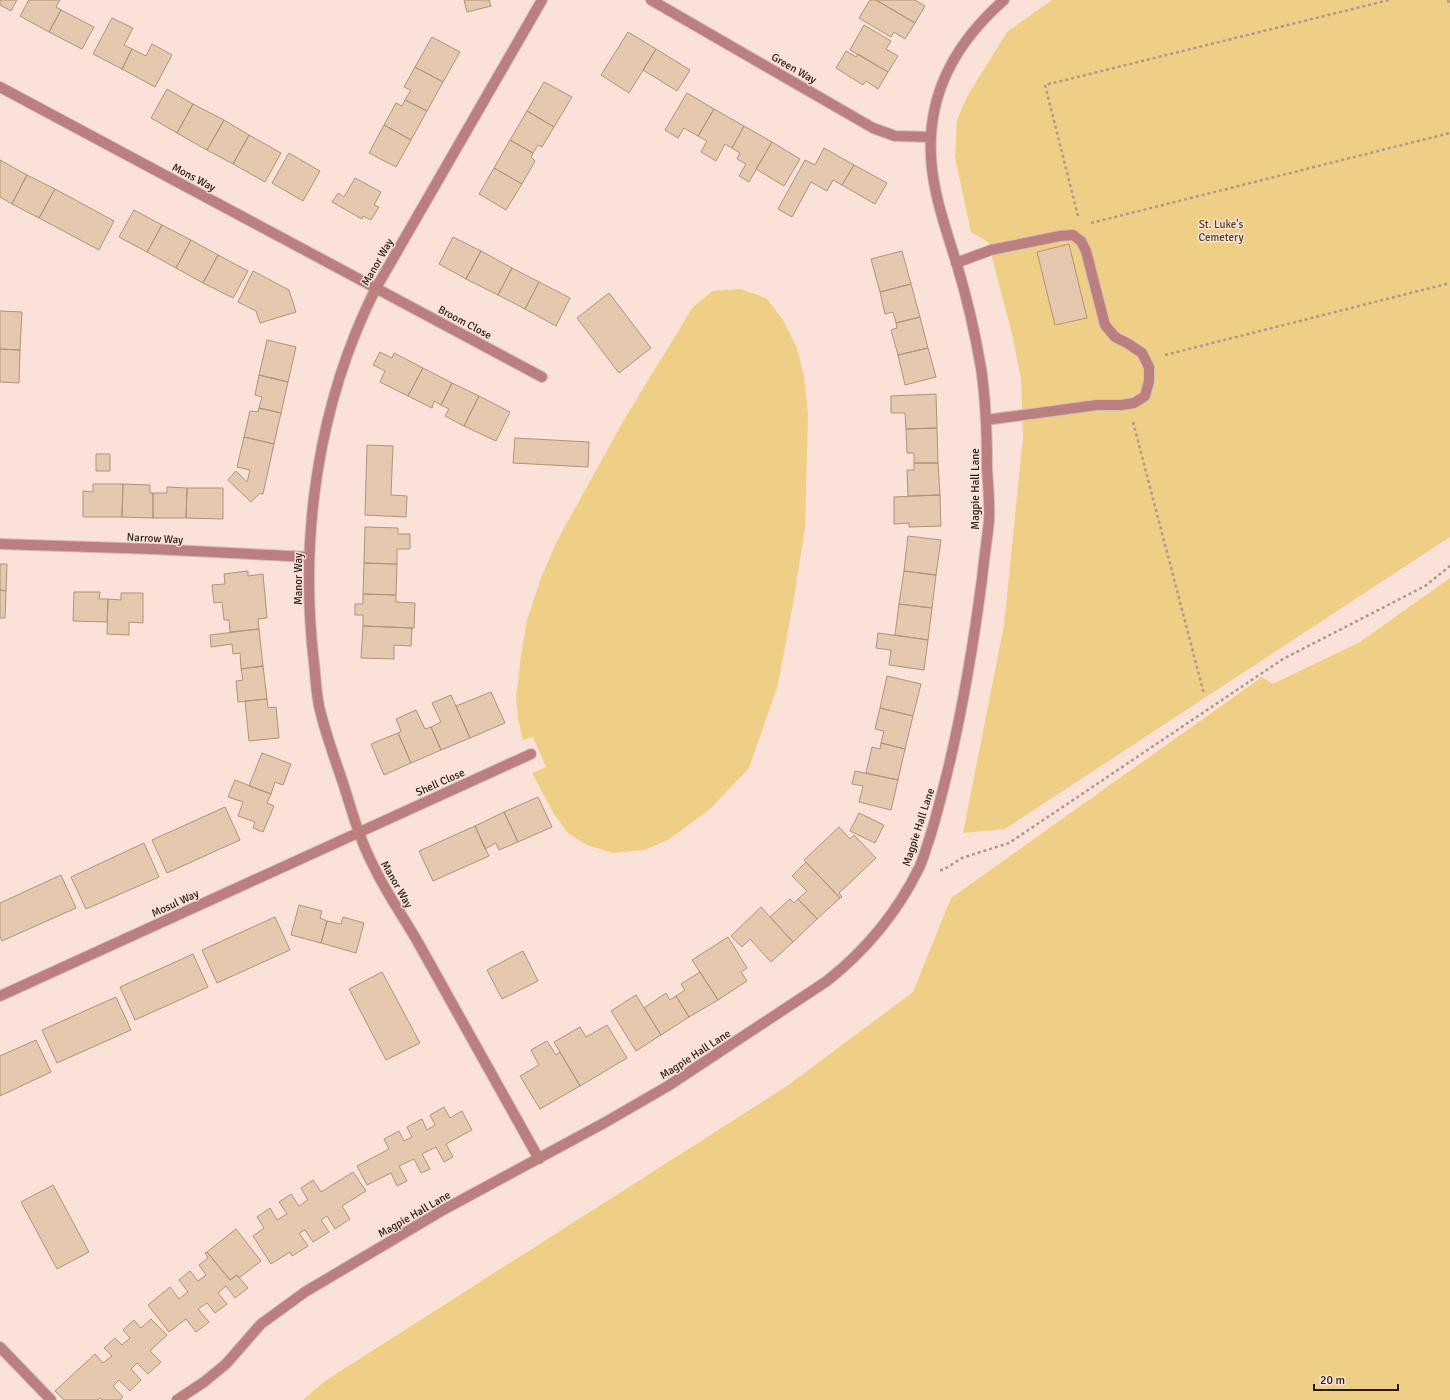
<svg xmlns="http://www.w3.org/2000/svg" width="1450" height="1400" viewBox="0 0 1450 1400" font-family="Signika,sans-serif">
  <rect width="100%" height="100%" fill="#fae2d9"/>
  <!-- green -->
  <path fill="#efce85" d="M1052 0H1450V537L1005 829 963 833 1004 625 1023 437 1021 379 1012 334 988 242 971 232 955 157 957 120 968 95 1007 32Z
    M740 289 766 298 783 320 797 348 804 376 808 413 805 528 793 604 778 685 749 768 710 809 668 840 644 850 613 853 587 845 568 833 554 814 532 773 546 767 533 737 523 740 518 719 516 697 521 656 527 620 541 578 557 541 625 418 693 307 713 291Z
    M1450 578V1400H303L325 1381 787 1086 913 992 951 898 1262 677 1273 684 1360 642Z"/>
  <!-- building -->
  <path fill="#e5c8ae" stroke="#af937a" d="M0 0H17L11 11 0 5Z
    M29 0H60L56 7 61 10 49 32 20 16Z
    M464 0H489L491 6 467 12Z
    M870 0H876L915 23 905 39 894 32 891 37 859 18Z
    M876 0H915L925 6 915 23Z
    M61 10 94 27 82 49 49 32Z
    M112 18 133 28 124 45 132 49 122 69 93 54Z
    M864 25 891 41 886 49 898 56 888 72 850 50Z
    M628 32 656 49 629 93 601 75Z
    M432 37 460 52 443 82 415 67Z
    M152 44 172 55 155 87 122 69 132 49 146 56Z
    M656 49 690 70 677 91 643 70Z
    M846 51 856 57 858 54 888 72 878 89 866 81 863 85 836 68Z
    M415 67 443 82 427 111 405 100 411 90 404 87Z
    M544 82 572 97 554 127 527 111Z
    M167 89 193 104 177 133 151 118Z
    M687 93 714 109 698 136 684 128 678 138 665 130Z
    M405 100 427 111 411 140 384 125 396 103 402 106Z
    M193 104 224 120 207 150 177 133Z
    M714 109 744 126 732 148 725 144 716 161 701 152 707 141 698 136Z
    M527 111 554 127 542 147 538 145 533 153 510 140Z
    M224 120 249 135 233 164 207 150Z
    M384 125 411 140 396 167 369 153Z
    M744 126 772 142 749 182 739 176 746 164 737 159 740 153 732 148Z
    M249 135 281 153 265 182 233 164Z
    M510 140 533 153 531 157 535 161 522 184 494 168Z
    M772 142 800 159 784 186 756 169Z
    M824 148 854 165 842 185 833 180 827 191 811 182 792 217 778 209 805 160 815 165Z
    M289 153 320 171 303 201 272 183Z
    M0 160 27 175 12 204 0 197Z
    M854 165 887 183 875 204 842 185Z
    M494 168 522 184 506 210 479 194Z
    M27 175 55 189 39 218 12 204Z
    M355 178 381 192 374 205 379 207 371 220 363 216 362 219 332 202 338 193 344 197Z
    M55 189 114 221 99 250 39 218Z
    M134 210 162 225 147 252 119 237Z
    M162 225 191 240 176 268 147 252Z
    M453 237 481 251 466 279 439 264Z
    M191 240 218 255 203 283 176 268Z
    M1069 244 1087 318 1055 325 1037 252Z
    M481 251 512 268 498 295 466 279Z
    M902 251 911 284 880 292 871 259Z
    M218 255 248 271 233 298 203 283Z
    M512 268 539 282 525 309 498 295Z
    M253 271 289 290 296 312 260 323 256 311 238 302Z
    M539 282 570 298 556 326 525 309Z
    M911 284 920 317 896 323 893 312 885 314 880 292Z
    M609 293 651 348 619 373 577 318Z
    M0 311 22 312 20 350 0 349Z
    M920 317 928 348 898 355 891 330 897 328 896 323Z
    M267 340 296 347 288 382 259 375Z
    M928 348 936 377 905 385 898 355Z
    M0 349 20 350 19 383 0 382Z
    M380 352 392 358 394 353 423 368 408 396 380 382 385 371 373 365Z
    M423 368 452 383 441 405 434 401 432 408 408 396Z
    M259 375 288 382 281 413 259 408 262 397 255 395Z
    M452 383 479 396 464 426 445 416 449 409 441 405Z
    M936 394 937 428 906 429 905 413H891V396Z
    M479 396 510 412 496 441 464 426Z
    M259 408 281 413 274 444 244 437 250 411 258 412Z
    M937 428 938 463H914V453H907L906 429Z
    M244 437 274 444 263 494 260 493 251 502 228 480 236 471 247 482 250 470 237 467Z
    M515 438 589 442 588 467 513 463Z
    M367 445 393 446 391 495 407 496 406 517 365 515Z
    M96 454H110V471H96Z
    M914 463H938L940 495 908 496 907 470H914Z
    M93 484H123L122 517H83V491L93 492Z
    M123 484 150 485V493H153V518L122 517Z
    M167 487 187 488 186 518H153V493H167Z
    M187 488H223V519L186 518Z
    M940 495 941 526 909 527V523L894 524V497Z
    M365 527 398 528V534H410V549H397V564L364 563Z
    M908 536 941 540 936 575 904 571Z
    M364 563 397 564 396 595 363 594Z
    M0 564H7L6 591 0 590Z
    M248 571V576L263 574 267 618 258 619 259 629 230 632 229 620H224L222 602 214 603 212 585 225 584 224 574Z
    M904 571 936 575 932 608 899 604Z
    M0 590 6 591 5 618H0Z
    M74 592H100L99 599H108L107 622 73 621Z
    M121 593H143V623L129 622V635L107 634 108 599 121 600Z
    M363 594 396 595V602L415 603 414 628 363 626V615H355V604H363Z
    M899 604 932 608 928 640 895 635Z
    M363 626 412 628 411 646 394 645V659L361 658Z
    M259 629 263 666 241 669 240 653 233 654 232 644 211 647 210 635Z
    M878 633 928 640 924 670 889 665 891 650 876 648Z
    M263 666 267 699 238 702 236 681 243 680 241 669Z
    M887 676 921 684 913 716 880 708Z
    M491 692 505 723 470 738 456 706Z
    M451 695 470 738 441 750 431 727 441 722 432 703Z
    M267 699 268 708 276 707 279 738 249 741 245 701Z
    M880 708 913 716 905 749 881 743 884 731 875 729Z
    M416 710 425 729 431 727 441 750 411 763 398 733 401 731 396 719Z
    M398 733 411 763 384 775 371 744Z
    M881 743 905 749 898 780 866 773 872 747 880 749Z
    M262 753 291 764 283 785 275 782 271 794 249 786Z
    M855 771 898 780 891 810 859 802 863 786 852 784Z
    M235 780 271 794 267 803 274 806 263 832 253 828 255 822 238 816 243 802 228 797Z
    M538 797 552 827 518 842 504 812Z
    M225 807 240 840 167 873 152 840Z
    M504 812 518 842 499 850 496 843 485 849 475 826Z
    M859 813 884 825 875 843 850 831Z
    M475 826 489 856 433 881 419 851Z
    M839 827 850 839 854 835 876 858 839 893 842 897 840 898 804 860Z
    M144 843 159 877 86 909 71 877Z
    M806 862 840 898 817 919 798 899 807 891 792 876Z
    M61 875 76 908 2 941 0 936V903Z
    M790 899 794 903 798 899 817 919 793 942 770 917Z
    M299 905 322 911 320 918 327 921 321 943 291 935Z
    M761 907 793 942 771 962 750 939 742 947 731 936Z
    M275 917 290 950 217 983 202 950Z
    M343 917 364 923 356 953 321 943 327 921 341 924Z
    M728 937 747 968 741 972 747 981 718 1000 692 960Z
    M523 951 538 981 502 999 487 970Z
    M193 954 208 987 135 1020 120 987Z
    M382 972 420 1043 386 1060 349 989Z
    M700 972 718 1000 689 1017 676 996 685 990 681 984Z
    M666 993 670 1000 676 996 689 1017 661 1035 644 1008Z
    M636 995 661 1035 636 1051 611 1011Z
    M116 997 131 1030 57 1063 42 1030Z
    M607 1025 627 1058 580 1086 554 1042 580 1027 586 1037Z
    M36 1040 51 1072 0 1096V1056Z
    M547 1041 556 1055 560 1052 580 1086 540 1109 520 1076 539 1065 531 1050Z
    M444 1107 450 1118 462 1111 472 1130 446 1144 453 1157 444 1162 436 1147 422 1154 430 1169 421 1173 414 1159 399 1166 407 1181 397 1186 391 1173 367 1185 357 1166 389 1149 384 1139 399 1131 404 1141 412 1137 407 1127 422 1119 427 1130 435 1125 430 1115Z
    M353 1172 366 1191 342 1206 350 1219 335 1229 327 1216 321 1220 329 1232 313 1242 305 1230 299 1233 308 1246 292 1256 290 1252 271 1264 253 1236 264 1228 257 1217 270 1208 277 1220 287 1214 279 1202 291 1194 299 1206 308 1200 301 1188 313 1180 321 1192Z
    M53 1185 89 1252 57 1269 21 1202Z
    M236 1229 261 1261 239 1278 237 1275 230 1280 207 1252Z
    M207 1252 230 1280 237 1275 248 1288 235 1298 226 1286 218 1293 227 1304 215 1313 207 1303 198 1309 209 1322 196 1332 186 1319 169 1332 148 1305 170 1287 179 1299 188 1292 179 1280 190 1271 198 1281 206 1275 199 1265 208 1258 205 1253Z
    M151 1319 167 1335 150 1351 161 1362 148 1374 137 1363 131 1369 141 1380 130 1391 119 1380 113 1386 123 1397 120 1400H102L100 1398 98 1400H64L55 1391 95 1354 103 1363 112 1356 104 1348 115 1338 122 1345 130 1338 123 1330 134 1320 141 1328Z"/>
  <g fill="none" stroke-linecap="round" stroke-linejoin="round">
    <defs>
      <path id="minor" d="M651 0 873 128 895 136 931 137
        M0 87 542 377
        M956 263 991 250 1060 236 1073 235 1081 241 1086 251 1105 325 1115 337 1127 343 1142 353 1149 367V381L1145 396 1134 403 1121 405H1097L986 420
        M0 544 153 549 309 557
        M0 996 531 754
        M539 1159C499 1088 459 1017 420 946 405 919 386 893 373 865 360 840 352 812 344 786 336 762 327 738 321 714 316 698 316 679 314 663 299 536 318 403 376 288L542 0
        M0 1347 51 1400
        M177 1400 204 1382 226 1364 261 1324 305 1292 443 1210 604 1123 668 1086 827 981C866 950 897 913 919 868 923 860 925 851 928 843 937 816 943 789 950 761 964 701 974 640 982 579 984 559 987 540 989 521 990 503 988 485 987 468 987 434 986 401 981 368 975 333 967 298 957 265 944 223 928 180 931 136 934 80 963 36 1004 0"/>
    </defs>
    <!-- minor casing -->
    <use href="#minor" stroke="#d4beb6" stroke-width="12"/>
    <!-- path -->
    <path stroke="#ad9991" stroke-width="2.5" stroke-dasharray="3 3" stroke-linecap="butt" d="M1448 0 1450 6
      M1078 216 1045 85 1389 0
      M1091 223 1450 133
      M1165 355 1450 283
      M1133 422 1204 694
      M940 870H943L962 858 1009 843 1283 659 1425 586 1450 566"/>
    <!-- minor -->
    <use href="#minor" stroke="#bb7f80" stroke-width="10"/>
  </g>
  <g text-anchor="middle" stroke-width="3" stroke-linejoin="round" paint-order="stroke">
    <!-- street labels -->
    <g font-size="11" fill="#281b15" stroke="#fae2d9">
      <text transform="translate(794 68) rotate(30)" y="4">Green Way</text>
      <text transform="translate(194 177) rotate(28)" y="4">Mons Way</text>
      <text transform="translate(377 262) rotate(-60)" y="4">Manor Way</text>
      <text transform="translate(465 322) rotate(28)" y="4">Broom Close</text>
      <text transform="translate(975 489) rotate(-90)" y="4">Magpie Hall Lane</text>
      <text transform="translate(155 538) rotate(3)" y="4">Narrow Way</text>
      <text transform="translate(298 579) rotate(-90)" y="4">Manor Way</text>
      <text transform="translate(440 782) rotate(-24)" y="4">Shell Close</text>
      <text transform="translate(918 827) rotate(-72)" y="4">Magpie Hall Lane</text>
      <text transform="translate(397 884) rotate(60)" y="4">Manor Way</text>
      <text transform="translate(175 903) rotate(-25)" y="4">Mosul Way</text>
      <text transform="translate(695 1054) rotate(-33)" y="4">Magpie Hall Lane</text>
      <text transform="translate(414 1214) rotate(-30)" y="4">Magpie Hall Lane</text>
    </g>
    <!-- park labels -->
    <g font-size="11" fill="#4f411e" stroke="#fae2d9">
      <text x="1221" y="228">St. Luke's<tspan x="1221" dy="13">Cemetery</tspan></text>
    </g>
  </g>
  <!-- scale -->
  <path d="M1314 1384v6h84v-6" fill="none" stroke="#281b15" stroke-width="2"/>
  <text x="1320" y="1384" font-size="12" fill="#281b15" stroke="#fae2d9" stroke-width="3" paint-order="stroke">20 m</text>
</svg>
